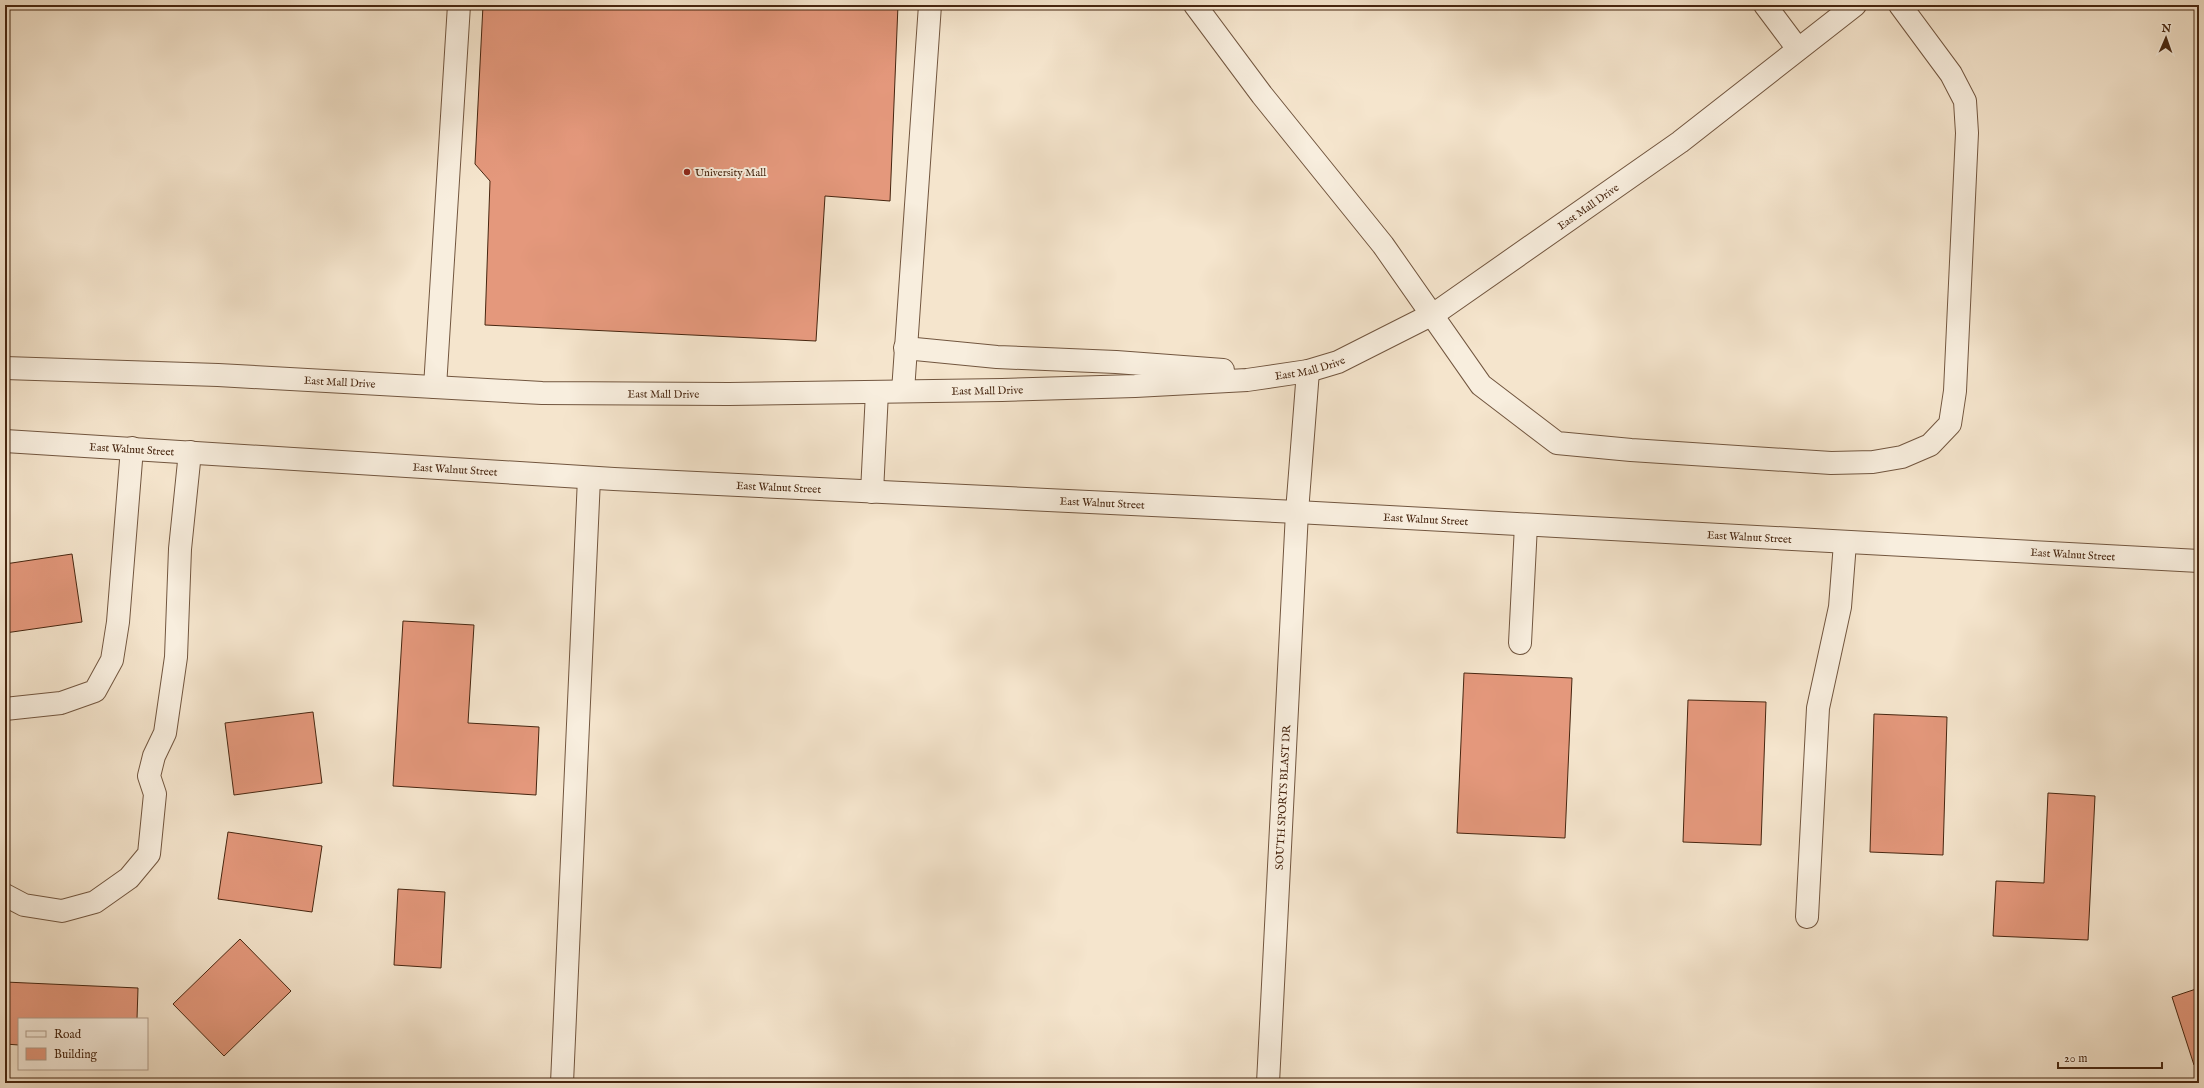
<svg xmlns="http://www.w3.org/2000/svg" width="2204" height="1088" viewBox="0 0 2204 1088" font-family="'IM FELL English',serif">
  <rect width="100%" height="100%" fill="#f5e5cd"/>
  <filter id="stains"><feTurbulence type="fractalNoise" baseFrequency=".005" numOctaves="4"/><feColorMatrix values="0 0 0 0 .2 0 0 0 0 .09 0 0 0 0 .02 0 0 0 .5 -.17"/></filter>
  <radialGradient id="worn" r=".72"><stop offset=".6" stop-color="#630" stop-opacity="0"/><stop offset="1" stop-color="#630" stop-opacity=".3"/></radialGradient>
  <!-- building -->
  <path fill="#e4987c" stroke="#472610" d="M483 5H898L890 201 825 196 816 341 485 325 490 181 475 164Z
    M72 554 82 622 5 633V564Z
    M403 621 474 625 468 723 539 727 536 795 393 786Z
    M1464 673 1572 678 1565 838 1457 833Z
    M1688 700 1766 702 1761 845 1683 842Z
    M313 712 322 783 234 795 225 723Z
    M1874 714 1947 717 1943 855 1870 852Z
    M2048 793 2095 796 2088 940 1993 936 1996 881 2044 883Z
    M228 832 322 846 312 912 218 899Z
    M398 889 445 892 441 968 394 965Z
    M240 939 291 991 224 1056 173 1004Z
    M5 982 138 988 137 1019H19V1045L5 1044Z
    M2199 988V1063L2194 1065 2172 997Z"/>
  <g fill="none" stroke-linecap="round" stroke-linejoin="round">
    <defs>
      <g id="minor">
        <path d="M1195 5 1262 95 1383 245 1481 385 1557 443 1631 450 1831 463 1873 462 1902 457 1930 445 1950 424 1955 391 1967 133 1965 101 1951 74 1900 5"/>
        <path d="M1765 5 1798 49"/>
        <path d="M905 348 997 357 1116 362 1223 370"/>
        <path id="s1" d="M5 368 218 375 542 393 729 394 1002 390 1135 386 1247 380 1308 371 1338 362 1437 312 1680 142 1855 5"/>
        <path d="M435 387 459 5"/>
        <path d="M903 391 930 5"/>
        <path id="s2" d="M5 441 614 479 1297 512 2199 561"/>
        <path d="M872 492 877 392"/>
        <path d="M1520 643 1526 525"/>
        <path d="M5 709 61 703 95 691 112 660 118 622 132 448"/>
        <path d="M5 895 24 905 62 911 95 902 129 878 149 854 155 794 149 776 154 756 165 733 176 657 180 549 190 452"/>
        <path d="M1807 917 1818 708 1840 607 1845 543"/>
        <path d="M562 1083 589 478"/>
        <path id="s3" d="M1268 1083 1297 512 1308 371"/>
      </g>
    </defs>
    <!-- minor casing -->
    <use href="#minor" stroke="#72563f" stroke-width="24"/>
    <!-- minor -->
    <use href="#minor" stroke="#f8eede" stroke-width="22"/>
  </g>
  <!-- markers -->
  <circle fill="#8f2418" stroke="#f8eede" stroke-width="1.5" cx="687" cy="172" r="4"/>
  <g text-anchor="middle" stroke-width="4" stroke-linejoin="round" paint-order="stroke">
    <!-- poi labels -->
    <g font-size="11" fill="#472610" stroke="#f8eede" text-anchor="start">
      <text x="695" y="176">University Mall</text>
    </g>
    <!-- street labels -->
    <g font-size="11" fill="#472610" stroke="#f8eede">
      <text dy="4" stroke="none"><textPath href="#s1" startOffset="1631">East Mall Drive</textPath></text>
      <text dy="4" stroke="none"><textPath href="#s1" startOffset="1307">East Mall Drive</textPath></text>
      <text dy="4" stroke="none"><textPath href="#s1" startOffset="335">East Mall Drive</textPath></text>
      <text dy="4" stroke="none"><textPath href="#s1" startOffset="983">East Mall Drive</textPath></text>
      <text dy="4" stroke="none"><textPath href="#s1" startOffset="659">East Mall Drive</textPath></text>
      <text dy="4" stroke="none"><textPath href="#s2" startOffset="127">East Walnut Street</textPath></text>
      <text dy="4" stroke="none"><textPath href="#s2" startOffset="451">East Walnut Street</textPath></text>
      <text dy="4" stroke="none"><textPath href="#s2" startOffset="775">East Walnut Street</textPath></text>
      <text dy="4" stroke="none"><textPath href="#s2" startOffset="1099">East Walnut Street</textPath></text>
      <text dy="4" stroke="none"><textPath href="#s2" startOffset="1423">East Walnut Street</textPath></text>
      <text dy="4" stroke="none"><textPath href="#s2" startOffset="1747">East Walnut Street</textPath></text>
      <text dy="4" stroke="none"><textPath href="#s2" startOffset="2071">East Walnut Street</textPath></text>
      <text dy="4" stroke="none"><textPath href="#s3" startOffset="286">SOUTH SPORTS BLAST DR</textPath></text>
    </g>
  </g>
  <!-- margin -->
  <rect width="2204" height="1088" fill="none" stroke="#f5e5cd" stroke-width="20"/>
  <rect x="6" y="6" width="2192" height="1076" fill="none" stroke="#472610" stroke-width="2"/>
  <rect x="10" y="10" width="2184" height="1068" fill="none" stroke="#472610"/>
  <!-- legend -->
  <rect x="18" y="1018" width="130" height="52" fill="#f8eede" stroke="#b19e8c"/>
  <rect x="26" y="1031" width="20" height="6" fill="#f8eede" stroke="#b19e8c"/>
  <text x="54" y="1038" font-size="12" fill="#472610">Road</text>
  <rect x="26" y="1048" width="20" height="12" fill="#e4987c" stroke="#b19e8c"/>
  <text x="54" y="1058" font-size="12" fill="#472610">Building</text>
  <!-- north arrow -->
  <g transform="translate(2166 38) rotate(2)" stroke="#f8eede" stroke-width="3" paint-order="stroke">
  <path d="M0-3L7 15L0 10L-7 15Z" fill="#472610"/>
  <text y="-6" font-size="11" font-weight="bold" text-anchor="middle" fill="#472610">N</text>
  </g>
  <!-- scale -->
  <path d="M2058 1062v6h104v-6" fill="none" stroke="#472610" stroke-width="2"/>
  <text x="2064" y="1062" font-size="12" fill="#472610" stroke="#f8eede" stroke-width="3" paint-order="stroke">20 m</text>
  <rect width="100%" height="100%" filter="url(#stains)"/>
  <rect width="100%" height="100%" fill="url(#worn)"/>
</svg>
